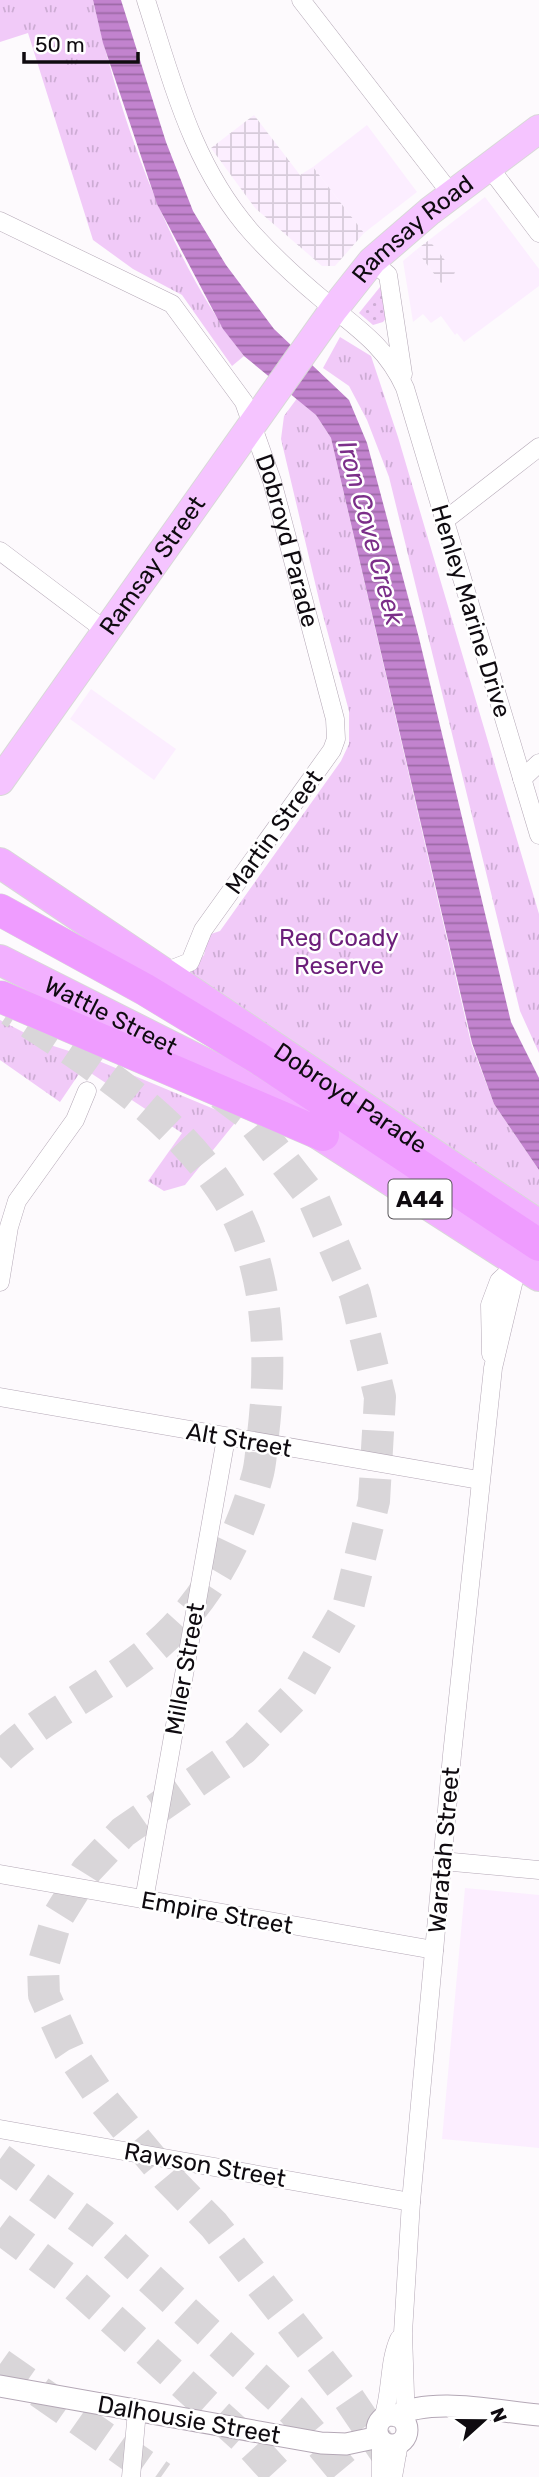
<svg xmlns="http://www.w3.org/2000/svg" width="539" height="2477" viewBox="0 0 539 2477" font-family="Rubik,sans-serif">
  <defs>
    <pattern id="industrial-grid" width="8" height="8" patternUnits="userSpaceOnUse" patternTransform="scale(1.75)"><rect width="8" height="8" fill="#fceeff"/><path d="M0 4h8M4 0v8" fill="none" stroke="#d7cbda"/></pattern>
    <pattern id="park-tufts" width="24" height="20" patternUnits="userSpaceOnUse" patternTransform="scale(1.75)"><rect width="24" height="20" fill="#f1caf8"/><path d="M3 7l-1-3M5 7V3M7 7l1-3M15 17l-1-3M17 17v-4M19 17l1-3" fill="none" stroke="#cdacd4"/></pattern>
    <pattern id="garden-dots" width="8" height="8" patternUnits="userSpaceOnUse" patternTransform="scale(1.75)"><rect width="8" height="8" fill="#f1caf8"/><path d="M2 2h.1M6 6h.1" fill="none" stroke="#cdacd4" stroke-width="1.8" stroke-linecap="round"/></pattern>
    <pattern id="water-rules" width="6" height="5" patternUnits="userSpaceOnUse" patternTransform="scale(1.75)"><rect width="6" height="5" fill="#c283ce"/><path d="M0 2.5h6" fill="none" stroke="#9c69a6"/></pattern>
  </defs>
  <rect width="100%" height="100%" fill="#fdfafd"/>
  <!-- built -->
  <path fill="#fceeff" d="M367 125 417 192 364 233 313 167Z
    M485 197 539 269V286L464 342 457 333 455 335 441 316 431 323 423 314 413 322 403 261 416 250 441 283 454 273 429 240Z
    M91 689 176 749 154 780 70 719Z
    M465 1888 539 1895V2148L442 2139Z"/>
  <!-- industrial -->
  <path fill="url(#industrial-grid)" d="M254 115 300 175 313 167 364 233 335 266H322L255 208 211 148Z
    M429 240 455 273 441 283 416 250Z"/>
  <!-- park -->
  <path fill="url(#park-tufts)" d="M0 0H93C120 119 169 259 244 356L232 366 182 295 133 269 93 240 28 33 0 42Z
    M340 337 371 356 398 437 539 914V1053L520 1011 389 477 367 420 349 386 323 368Z
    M298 397 316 415 331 438 471 1043 494 1104 539 1170V1217L184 975 204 955 208 935 220 931 341 761 349 744V711L321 608 281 439 284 416Z
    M0 1020 44 1043 94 1059 238 1119 185 1185 164 1191 148 1181 182 1133 83 1068 60 1102 0 1060Z"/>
  <!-- garden -->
  <path fill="url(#garden-dots)" d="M380 287 388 316 383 322 373 325 359 313Z"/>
  <!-- water -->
  <path fill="url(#water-rules)" d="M93 0H121L166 142 193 211 226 265 274 329 349 400 367 443 419 638 511 1022 539 1078V1170L494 1104 472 1043 331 438 316 415 244 356 223 329 157 204 103 43Z"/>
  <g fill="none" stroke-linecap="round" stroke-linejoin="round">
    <!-- motorway-tunnel -->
    <path stroke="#d9d6d9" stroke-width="32" stroke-dasharray="32 16" stroke-linecap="butt" d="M221 1094 245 1112 314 1200 355 1294 380 1397 374 1501 348 1607 297 1694 243 1749 123 1832 87 1870 57 1918 43 1965 44 1995 69 2050 102 2099 167 2177 214 2225 341 2387 402 2477
      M0 1757C51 1708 124 1681 174 1629 215 1586 241 1534 257 1477 261 1464 261 1449 263 1435 272 1358 270 1268 228 1199 177 1116 90 1062 10 1010
      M0 2159 102 2234 293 2411 348 2477
      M0 2228 68 2279 250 2444 280 2477
      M0 2364 161 2477"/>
    <defs>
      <g id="minor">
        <path d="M146 0C173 84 193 167 253 234 274 257 299 280 323 300 356 327 387 347 405 388L539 835"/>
        <path d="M301 0 452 195"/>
        <path d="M489 167 539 233"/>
        <path id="s1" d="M0 221 172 304 244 402 272 481 335 719 336 739 332 750 203 930 190 962 162 973"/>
        <path d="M372 261 388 275 403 374"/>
        <path d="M444 521 539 447"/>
        <path d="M0 551 106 631"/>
        <path d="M522 779 539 763"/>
        <path d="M0 1282 9 1227 17 1201 75 1120 87 1091"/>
        <path d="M491 1354 490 1305 499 1281 519 1262"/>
        <path d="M0 1397 479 1480"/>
        <path d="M442 1861 539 1870"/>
        <path d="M0 1874 434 1950"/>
        <path d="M144 1900 226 1438"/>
        <path d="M0 2129 411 2202"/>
        <path d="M383 2418C392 2392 388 2364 399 2339"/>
        <path d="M406 2425 403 2333 411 2202 452 1755 493 1368 518 1263"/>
        <path d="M381 2440V2477"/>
        <path d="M131 2477 137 2411"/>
        <path d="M393 2477 399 2443"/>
      </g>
      <path id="tertiary" d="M0 2386 321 2443 346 2444 379 2437
        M377 2430a15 15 0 1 1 30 0a15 15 0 1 1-30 0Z
        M396 2416C431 2396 499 2412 539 2415"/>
      <g id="primary">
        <path id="s2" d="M0 781 334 309 372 261 430 211 539 129"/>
      </g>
      <g id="trunk">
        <path id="s3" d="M0 863 539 1225"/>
        <path id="s4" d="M0 960 222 1072 539 1276"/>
      </g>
      <path id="motorway" d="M0 910 144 989 258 1058 539 1245
        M1 997 323 1135"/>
    </defs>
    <!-- minor casing -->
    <use href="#minor" stroke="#b4a8b6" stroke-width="19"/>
    <!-- tertiary casing -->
    <use href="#tertiary" stroke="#b4a8b6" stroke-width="23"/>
    <!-- primary casing -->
    <use href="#primary" stroke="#d9d8d9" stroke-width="30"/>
    <!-- trunk casing -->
    <use href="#trunk" stroke="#d9d8d9" stroke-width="32"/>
    <!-- motorway casing -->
    <use href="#motorway" stroke="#d9d8d9" stroke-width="33"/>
    <!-- minor -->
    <use href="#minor" stroke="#fff" stroke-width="18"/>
    <!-- tertiary -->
    <use href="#tertiary" stroke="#fff" stroke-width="21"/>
    <!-- primary -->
    <use href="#primary" stroke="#f5c4ff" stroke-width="28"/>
    <!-- trunk -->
    <use href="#trunk" stroke="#f2b0ff" stroke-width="30"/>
    <!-- motorway -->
    <use href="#motorway" stroke="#ef9cff" stroke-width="32"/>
  </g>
  <g text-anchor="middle" stroke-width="5" stroke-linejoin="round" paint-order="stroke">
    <!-- shield labels -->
    <rect fill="#fff" stroke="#575458" stroke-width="2" x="388.5" y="1179.5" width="63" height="39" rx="5"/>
    <g font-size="23" font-weight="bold" fill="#0f0b10">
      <text x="420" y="1207">A44</text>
    </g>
    <!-- street labels -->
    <g font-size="24" fill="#0f0b10" stroke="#fff">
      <text dy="8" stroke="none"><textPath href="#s2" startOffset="691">Ramsay Road</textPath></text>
      <text dy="8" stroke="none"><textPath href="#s1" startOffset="458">Dobroyd Parade</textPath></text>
      <text dy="8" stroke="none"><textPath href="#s2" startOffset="264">Ramsay Street</textPath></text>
      <text transform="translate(471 611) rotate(73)" y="8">Henley Marine Drive</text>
      <text transform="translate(274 832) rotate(-54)" y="8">Martin Street</text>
      <text dy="8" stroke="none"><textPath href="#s4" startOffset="124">Wattle Street</textPath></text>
      <text dy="8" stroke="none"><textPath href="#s3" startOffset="422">Dobroyd Parade</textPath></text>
      <text transform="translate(239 1440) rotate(10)" y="8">Alt Street</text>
      <text transform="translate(185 1669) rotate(-80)" y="8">Miller Street</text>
      <text transform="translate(444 1850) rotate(-85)" y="8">Waratah Street</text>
      <text transform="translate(217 1913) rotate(10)" y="8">Empire Street</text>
      <text transform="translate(205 2165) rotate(10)" y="8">Rawson Street</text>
      <text transform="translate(189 2420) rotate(10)" y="8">Dalhousie Street</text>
    </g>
    <!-- park labels -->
    <g font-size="24" fill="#6c1e7a" stroke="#fff">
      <text x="339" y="946">Reg Coady<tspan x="339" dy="28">Reserve</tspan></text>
    </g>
    <!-- water labels -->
    <g font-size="26" font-style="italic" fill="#7b2e89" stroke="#fff">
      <text transform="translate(371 533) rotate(75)" y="9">Iron Cove Creek</text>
    </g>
  </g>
  <!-- north arrow -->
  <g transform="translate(483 2421) rotate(69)" stroke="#ffffff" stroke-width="5" paint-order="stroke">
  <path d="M0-5L12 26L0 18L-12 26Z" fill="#0f0b10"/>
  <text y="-10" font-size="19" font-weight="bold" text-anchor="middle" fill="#0f0b10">N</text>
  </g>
  <!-- scale -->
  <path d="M24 52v10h114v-10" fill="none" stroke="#0f0b10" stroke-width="3.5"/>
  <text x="35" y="52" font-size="21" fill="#0f0b10" stroke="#ffffff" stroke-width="5" paint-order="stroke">50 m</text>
</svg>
